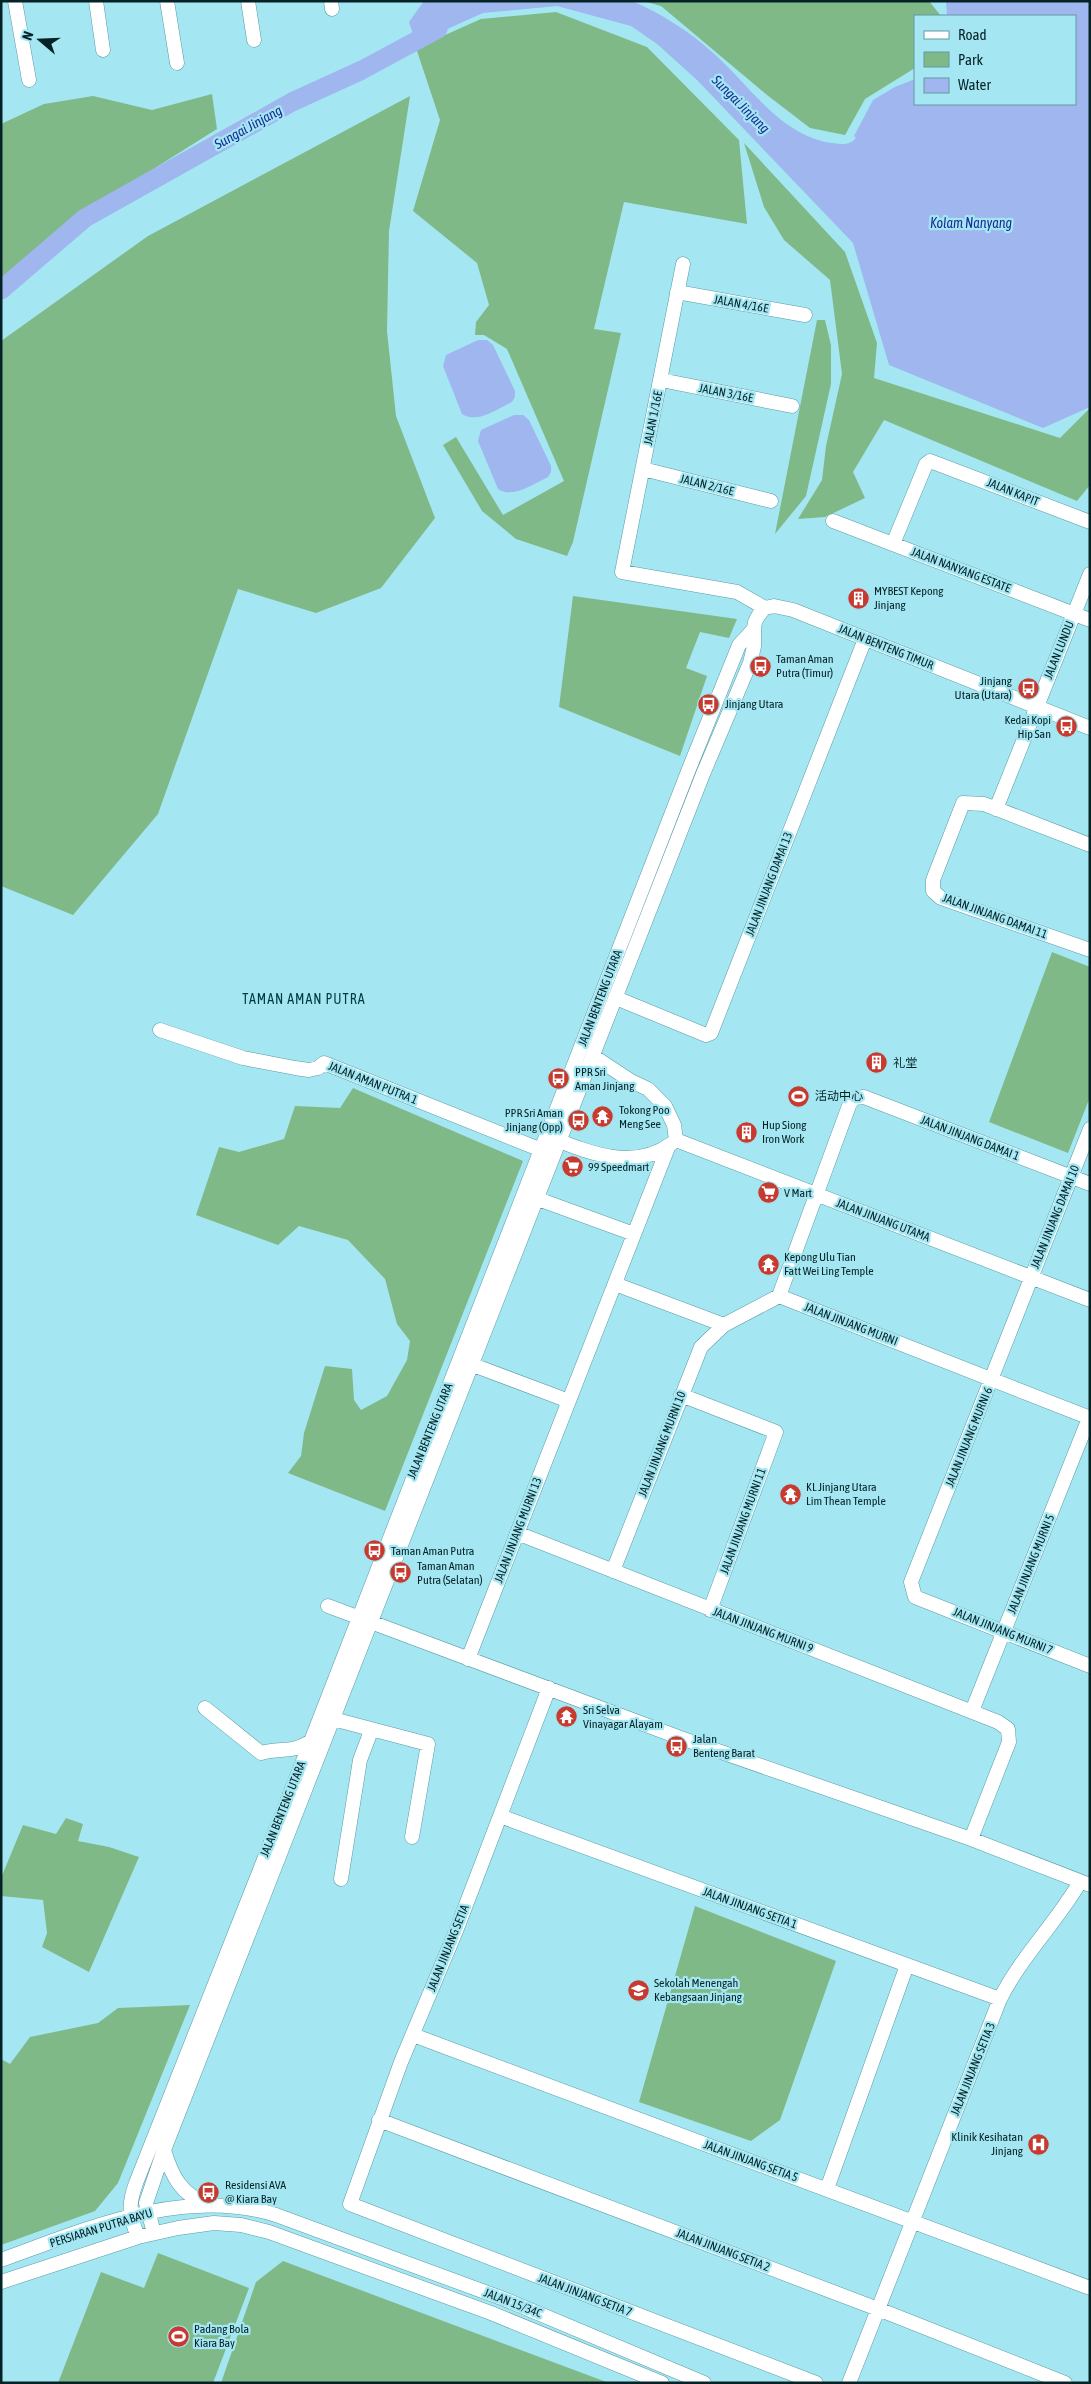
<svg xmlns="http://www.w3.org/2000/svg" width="1091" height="2384" viewBox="0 0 1091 2384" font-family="'Asap Condensed','Noto Sans SC',sans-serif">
  <rect width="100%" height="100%" fill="#a4e7f2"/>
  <!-- green -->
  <path fill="#80b988" d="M643 1H929L941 16H915V68L865 99 845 135 810 128 767 95 661 6Z
    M556 12 647 47 739 140 747 224 624 202 594 329 621 333 573 542 567 556 516 539 482 511 443 445 456 437 503 515 564 481 507 349 484 335H475L476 322 489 305 477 263 413 211 440 120 416 48 481 19Z
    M212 94 217 129 93 207 1 283V124L44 104 93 96 152 110Z
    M410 96 389 231 387 331 396 416 435 518 381 588 316 613 238 589 158 814 73 915 1 886V341L148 236Z
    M744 143 845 252 877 343 874 378 1060 438 1090 408V485L1077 501 884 420 853 472 865 498 825 517 798 519 822 480 826 446 842 374 830 280 784 240 764 207Z
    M817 320H825L831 345V384L806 496 775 534Z
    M573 596 737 619 729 638 700 632 686 668 707 676 680 756 559 707Z
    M1052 952 1090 967V1097L1068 1153 989 1122Z
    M353 1088 523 1161 385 1511 288 1473 301 1456 304 1433 325 1366 352 1369 354 1400 361 1410 387 1396 407 1360 410 1341 397 1324 385 1279 348 1240 299 1226 278 1245 196 1215 219 1147 239 1152 284 1139 295 1106 340 1108Z
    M66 1818 83 1824 78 1841 109 1847 139 1857 89 1972 42 1947 47 1933 43 1900 1 1896V1878L23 1825 56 1834Z
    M695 1906 836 1961 780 2120 751 2141 639 2102Z
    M190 2005 118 2183 95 2211 1 2245V2059L10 2064 30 2037 98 2023 118 2008Z
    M158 2253 249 2288 213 2383H58L101 2272 144 2288Z
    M283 2261 609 2383H221L256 2282Z"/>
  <!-- water -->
  <path fill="#a0b6ef" d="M424 1H632C660 13 689 31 712 52 750 85 779 135 832 143 842 144 849 146 856 138L854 136 873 100 895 87 915 79V104H1075V16H947L946 1H1090V407L1043 428 889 365 853 243 697 80 657 44 631 26 557 6 483 13 416 43 409 22Z
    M478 340H487L493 345 515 391V397L512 402C497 409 477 424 462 414L443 366 446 355Z
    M514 415H523L529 420 551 466V472L548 477C533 484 512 499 498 489L478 441 481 430Z"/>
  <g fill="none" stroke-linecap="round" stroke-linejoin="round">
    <!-- river -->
    <path stroke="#a0b6ef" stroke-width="19" d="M1 290 85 218 292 102 362 70 438 29"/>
    <defs>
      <path id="minor" d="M15 1 29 80
        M96 1 103 50
        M167 1 177 63
        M248 1 254 40
        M331 1 332 9
        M683 264 622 572 737 592 765 608
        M677 292 805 315
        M661 380 792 406
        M643 469 771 501
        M833 521 1090 620
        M893 544 926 464 930 461 1090 522
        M765 608 774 606 793 610 1090 728
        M996 809 1090 574
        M1090 845 984 804 963 803 933 880V891L941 898 1090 950
        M616 998 706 1035 711 1033 865 639
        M160 1030 243 1058 295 1068 309 1070 318 1068 324 1063 549 1153
        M593 1056 631 1081 648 1089 665 1106 674 1125 676 1140
        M1090 1129 911 1582 915 1597 1090 1666
        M552 1138C590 1153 634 1171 671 1144
        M676 1140 1090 1300
        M538 1199 634 1234
        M615 1284 724 1325 779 1296 1090 1418
        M779 1296 850 1103 855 1098 864 1097 1090 1184
        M473 1365 569 1401
        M681 1395 776 1432 710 1610
        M517 1533 998 1722 1008 1729 1009 1742 971 1839
        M613 1571 701 1347 724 1325
        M328 1606 678 1737 971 1839 1090 1885
        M468 1659 669 1145
        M549 1688 456 1931 401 2062 350 2204 816 2383
        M205 1708 261 1753C281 1747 292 1754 311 1741
        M972 1711 1089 1418
        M333 1719 428 1744 412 1837
        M500 1816 1000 1999
        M341 1879 360 1760 371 1731
        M413 2035 1090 2288
        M379 2120 878 2309 1065 2383
        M164 2150C172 2177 181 2194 208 2205
        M827 2189 907 1965
        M154 2233 146 2203 164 2150 703 774 750 663C751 658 753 652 754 646 755 628 750 623 765 608
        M138 2237C129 2215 128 2205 136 2183L311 1741 689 769 739 645 752 631
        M1 2260C87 2229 184 2186 276 2215L504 2299 704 2383
        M1 2282 138 2237 178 2228 214 2223 241 2225 269 2232 491 2313 662 2383
        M849 2383 1000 1999C1021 1957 1056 1923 1080 1882"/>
    </defs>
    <!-- minor casing -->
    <use href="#minor" stroke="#5a9ba5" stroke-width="15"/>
    <!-- minor -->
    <use href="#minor" stroke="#fff" stroke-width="14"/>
  </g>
  <!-- icons -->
  <defs>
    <symbol id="building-disc" viewBox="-11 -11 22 22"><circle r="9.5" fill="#c73a30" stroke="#a4e7f2"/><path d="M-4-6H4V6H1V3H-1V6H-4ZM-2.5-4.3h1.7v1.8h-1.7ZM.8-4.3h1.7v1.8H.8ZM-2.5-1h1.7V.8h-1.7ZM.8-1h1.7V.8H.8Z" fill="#fff"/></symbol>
    <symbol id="bus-disc" viewBox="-11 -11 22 22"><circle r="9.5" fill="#c73a30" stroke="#a4e7f2"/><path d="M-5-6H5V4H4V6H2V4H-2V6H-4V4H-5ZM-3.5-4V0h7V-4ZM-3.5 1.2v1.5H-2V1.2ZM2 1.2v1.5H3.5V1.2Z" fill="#fff"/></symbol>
    <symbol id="stadium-disc" viewBox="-11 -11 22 22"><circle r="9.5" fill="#c73a30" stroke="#a4e7f2"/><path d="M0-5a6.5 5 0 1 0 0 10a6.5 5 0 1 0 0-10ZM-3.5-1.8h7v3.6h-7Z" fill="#fff"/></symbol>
    <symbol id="temple-disc" viewBox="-11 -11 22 22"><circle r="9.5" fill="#c73a30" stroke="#a4e7f2"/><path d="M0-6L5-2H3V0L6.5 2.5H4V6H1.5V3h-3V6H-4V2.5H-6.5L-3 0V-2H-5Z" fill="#fff"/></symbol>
    <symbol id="supermarket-disc" viewBox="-11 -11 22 22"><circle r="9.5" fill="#c73a30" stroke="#a4e7f2"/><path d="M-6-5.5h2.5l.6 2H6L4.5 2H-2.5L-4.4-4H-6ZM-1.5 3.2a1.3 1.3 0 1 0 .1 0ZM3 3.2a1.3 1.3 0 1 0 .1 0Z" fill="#fff"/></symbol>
    <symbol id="school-disc" viewBox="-11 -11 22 22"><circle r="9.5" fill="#c73a30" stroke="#a4e7f2"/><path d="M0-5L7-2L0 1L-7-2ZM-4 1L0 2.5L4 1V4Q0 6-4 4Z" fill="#fff"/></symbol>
    <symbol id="hospital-disc" viewBox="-11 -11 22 22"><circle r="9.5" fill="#c73a30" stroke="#a4e7f2"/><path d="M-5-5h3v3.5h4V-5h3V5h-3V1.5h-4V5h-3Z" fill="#fff"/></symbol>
  </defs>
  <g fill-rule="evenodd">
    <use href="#building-disc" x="846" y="586" width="25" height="25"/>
    <use href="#bus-disc" x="748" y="654" width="25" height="25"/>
    <use href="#bus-disc" x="1016" y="676" width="25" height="25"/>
    <use href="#bus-disc" x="696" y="692" width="25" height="25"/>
    <use href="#bus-disc" x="1054" y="714" width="25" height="25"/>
    <use href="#building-disc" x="864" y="1050" width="25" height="25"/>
    <use href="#bus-disc" x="546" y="1066" width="25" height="25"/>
    <use href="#stadium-disc" x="786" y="1084" width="25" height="25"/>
    <use href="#temple-disc" x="590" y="1104" width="25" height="25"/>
    <use href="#bus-disc" x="566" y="1108" width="25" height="25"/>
    <use href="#building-disc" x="734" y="1120" width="25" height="25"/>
    <use href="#supermarket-disc" x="560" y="1154" width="25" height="25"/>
    <use href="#supermarket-disc" x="756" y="1180" width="25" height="25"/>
    <use href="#temple-disc" x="756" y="1252" width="25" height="25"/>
    <use href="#temple-disc" x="778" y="1482" width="25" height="25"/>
    <use href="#bus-disc" x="362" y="1538" width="25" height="25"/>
    <use href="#bus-disc" x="388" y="1560" width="25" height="25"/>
    <use href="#temple-disc" x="554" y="1704" width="25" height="25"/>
    <use href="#bus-disc" x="664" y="1734" width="25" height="25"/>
    <use href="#school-disc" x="626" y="1978" width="25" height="25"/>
    <use href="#hospital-disc" x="1026" y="2132" width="25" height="25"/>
    <use href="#bus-disc" x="196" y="2180" width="25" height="25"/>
    <use href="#stadium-disc" x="166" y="2324" width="25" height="25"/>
  </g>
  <g text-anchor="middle" stroke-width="4.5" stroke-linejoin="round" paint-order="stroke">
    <!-- street labels -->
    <g font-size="12" fill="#052226" stroke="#a4e7f2">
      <text transform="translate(741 304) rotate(10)" y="4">JALAN 4/16E</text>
      <text transform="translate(726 393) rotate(11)" y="4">JALAN 3/16E</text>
      <text transform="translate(653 418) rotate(-79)" y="4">JALAN 1/16E</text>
      <text transform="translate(707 485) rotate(14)" y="4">JALAN 2/16E</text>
      <text transform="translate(1013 492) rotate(22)" y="4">JALAN KAPIT</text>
      <text transform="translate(961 570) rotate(21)" y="4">JALAN NANYANG ESTATE</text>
      <text transform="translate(886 647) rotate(22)" y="4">JALAN BENTENG TIMUR</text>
      <text transform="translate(1059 650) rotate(-68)" y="4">JALAN LUNDU</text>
      <text transform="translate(769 884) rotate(-69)" y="4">JALAN JINJANG DAMAI 13</text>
      <text transform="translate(995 916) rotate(20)" y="4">JALAN JINJANG DAMAI 11</text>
      <text transform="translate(600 998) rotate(-69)" y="4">JALAN BENTENG UTARA</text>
      <text transform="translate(373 1083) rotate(22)" y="4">JALAN AMAN PUTRA 1</text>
      <text transform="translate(970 1138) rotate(21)" y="4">JALAN JINJANG DAMAI 1</text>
      <text transform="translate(1055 1217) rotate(-68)" y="4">JALAN JINJANG DAMAI 10</text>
      <text transform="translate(883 1220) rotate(21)" y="4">JALAN JINJANG UTAMA</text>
      <text transform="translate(851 1324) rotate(21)" y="4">JALAN JINJANG MURNI</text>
      <text transform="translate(430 1431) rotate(-68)" y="4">JALAN BENTENG UTARA</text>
      <text transform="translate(969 1437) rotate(-68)" y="4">JALAN JINJANG MURNI 6</text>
      <text transform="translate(662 1444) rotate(-69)" y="4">JALAN JINJANG MURNI 10</text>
      <text transform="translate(743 1521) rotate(-70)" y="4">JALAN JINJANG MURNI 11</text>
      <text transform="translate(518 1530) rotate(-69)" y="4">JALAN JINJANG MURNI 13</text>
      <text transform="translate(1031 1564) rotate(-68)" y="4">JALAN JINJANG MURNI 5</text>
      <text transform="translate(763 1630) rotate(21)" y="4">JALAN JINJANG MURNI 9</text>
      <text transform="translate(1003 1631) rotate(22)" y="4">JALAN JINJANG MURNI 7</text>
      <text transform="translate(283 1809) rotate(-68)" y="4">JALAN BENTENG UTARA</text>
      <text transform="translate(750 1908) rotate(20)" y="4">JALAN JINJANG SETIA 1</text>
      <text transform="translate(448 1948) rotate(-68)" y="4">JALAN JINJANG SETIA</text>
      <text transform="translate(973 2069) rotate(-68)" y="4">JALAN JINJANG SETIA 3</text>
      <text transform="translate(751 2161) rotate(20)" y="4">JALAN JINJANG SETIA 5</text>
      <text transform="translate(101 2228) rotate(-17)" y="4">PERSIARAN PUTRA BAYU</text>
      <text transform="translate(723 2250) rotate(21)" y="4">JALAN JINJANG SETIA 2</text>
      <text transform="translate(585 2295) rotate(21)" y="4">JALAN JINJANG SETIA 7</text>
      <text transform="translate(513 2303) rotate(21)" y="4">JALAN 15/34C</text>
    </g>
    <!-- poi labels -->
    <g font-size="12" fill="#052226" stroke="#a4e7f2" text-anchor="start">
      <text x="874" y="595">MYBEST Kepong<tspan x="874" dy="14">Jinjang</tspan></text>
      <text x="776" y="663">Taman Aman<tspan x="776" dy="14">Putra (Timur)</tspan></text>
      <text x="1012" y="685" text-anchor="end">Jinjang<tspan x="1012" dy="14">Utara (Utara)</tspan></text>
      <text x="725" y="708">Jinjang Utara</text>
      <text x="1051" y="724" text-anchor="end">Kedai Kopi<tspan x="1051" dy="14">Hip San</tspan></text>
      <text x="893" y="1067">礼堂</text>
      <text x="575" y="1076">PPR Sri<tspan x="575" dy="14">Aman Jinjang</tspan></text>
      <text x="815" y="1100">活动中心</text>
      <text x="619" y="1114">Tokong Poo<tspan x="619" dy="14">Meng See</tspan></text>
      <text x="563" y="1117" text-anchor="end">PPR Sri Aman<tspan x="563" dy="14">Jinjang (Opp)</tspan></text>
      <text x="762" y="1129">Hup Siong<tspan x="762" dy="14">Iron Work</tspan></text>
      <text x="588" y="1171">99 Speedmart</text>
      <text x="784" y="1197">V Mart</text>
      <text x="784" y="1261">Kepong Ulu Tian<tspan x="784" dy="14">Fatt Wei Ling Temple</tspan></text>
      <text x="806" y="1491">KL Jinjang Utara<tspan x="806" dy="14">Lim Thean Temple</tspan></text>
      <text x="391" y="1555">Taman Aman Putra</text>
      <text x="417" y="1570">Taman Aman<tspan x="417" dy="14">Putra (Selatan)</tspan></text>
      <text x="583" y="1714">Sri Selva<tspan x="583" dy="14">Vinayagar Alayam</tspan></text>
      <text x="693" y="1743">Jalan<tspan x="693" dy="14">Benteng Barat</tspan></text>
      <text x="654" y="1987">Sekolah Menengah<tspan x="654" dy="14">Kebangsaan Jinjang</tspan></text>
      <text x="1023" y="2141" text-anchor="end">Klinik Kesihatan<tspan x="1023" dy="14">Jinjang</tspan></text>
      <text x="225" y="2189">Residensi AVA<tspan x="225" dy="14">@ Kiara Bay</tspan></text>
      <text x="194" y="2333">Padang Bola<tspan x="194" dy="14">Kiara Bay</tspan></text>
    </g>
    <!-- water labels -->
    <g font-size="14" font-style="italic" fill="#1b2b97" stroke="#a4e7f2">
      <text transform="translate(741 104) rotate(45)" y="5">Sungai Jinjang</text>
      <text transform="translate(248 127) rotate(-29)" y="5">Sungai Jinjang</text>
      <text x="971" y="228">Kolam Nanyang</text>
    </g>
    <!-- neighbourhood labels -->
    <g font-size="14" letter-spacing="1" fill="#013a42" stroke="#a4e7f2">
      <text x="304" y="1004">TAMAN AMAN PUTRA</text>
    </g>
  </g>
  <!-- border -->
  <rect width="1091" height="2384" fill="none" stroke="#052226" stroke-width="5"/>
  <!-- legend -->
  <rect x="914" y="15" width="162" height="90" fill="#a4e7f2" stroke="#6498a0"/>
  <rect x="924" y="31" width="25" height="8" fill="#ffffff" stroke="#6498a0"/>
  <text x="958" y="40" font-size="15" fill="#052226">Road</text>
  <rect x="924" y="52" width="25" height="15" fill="#80b988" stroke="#6498a0"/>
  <text x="958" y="65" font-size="15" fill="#052226">Park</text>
  <rect x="924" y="78" width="25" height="15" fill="#a0b6ef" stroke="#6498a0"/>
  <text x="958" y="90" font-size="15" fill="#052226">Water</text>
  <!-- north arrow -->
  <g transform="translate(40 40) rotate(289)" stroke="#a4e7f2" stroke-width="4" paint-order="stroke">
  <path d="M0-4L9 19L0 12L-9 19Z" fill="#052226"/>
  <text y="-8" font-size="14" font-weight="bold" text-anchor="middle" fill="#052226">N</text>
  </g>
</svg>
